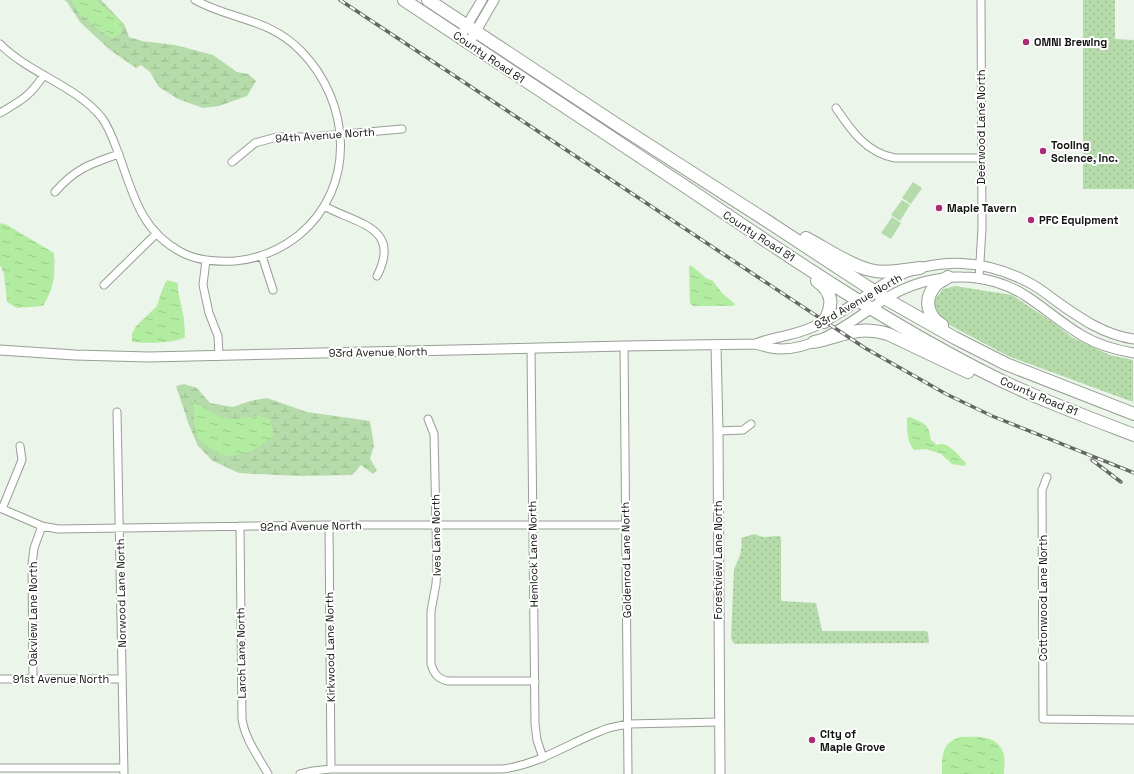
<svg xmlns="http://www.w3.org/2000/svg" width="1134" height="774" viewBox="0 0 1134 774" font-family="'Space Grotesk',sans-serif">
  <defs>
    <pattern id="grass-dots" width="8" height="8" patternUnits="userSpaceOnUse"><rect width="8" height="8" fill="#b6dbab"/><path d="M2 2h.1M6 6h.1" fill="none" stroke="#9bbb92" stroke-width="1.8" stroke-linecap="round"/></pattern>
    <pattern id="wetland-marsh" width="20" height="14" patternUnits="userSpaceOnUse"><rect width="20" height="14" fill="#b6dbab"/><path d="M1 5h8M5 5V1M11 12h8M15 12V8" fill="none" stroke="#9bbb92"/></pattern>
    <pattern id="water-ripples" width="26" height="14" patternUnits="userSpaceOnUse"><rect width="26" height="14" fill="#b2eca0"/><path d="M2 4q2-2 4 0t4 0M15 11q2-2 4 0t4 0" fill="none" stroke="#98ca89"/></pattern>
  </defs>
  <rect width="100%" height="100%" fill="#ebf5e9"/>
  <!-- grass -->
  <path fill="url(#grass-dots)" d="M1083 0H1115V39L1134 40V189H1083Z
    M955 286 1012 295 1051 321 1073 338 1110 355 1133 360V402L1008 356 942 321 933 302 943 289Z
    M754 534 763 537 779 536 781 537V599L782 601 816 603 822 631H926L928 632 929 643 734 644 731 638 734 569C739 559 743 550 741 538Z"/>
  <!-- wetland -->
  <path fill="url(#wetland-marsh)" d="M64 0H101L124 24 129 37 142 41 175 45 213 55 237 72 248 74 256 81 247 96 219 106 203 108 178 99 159 87 150 72 141 65 136 68 110 50 80 22 67 2Z
    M184 384 197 388 210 403 233 407 250 401 267 398 307 412 370 421 374 446 370 459 377 470 373 474 361 465 352 475 297 476 239 473 213 461 198 446 189 425 176 386Z"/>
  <!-- park -->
  <path fill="#b6dbab" d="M913 182 922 188 911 204 902 198Z
    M902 200 910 205 900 221 891 215Z
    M892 217 901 223 891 239 881 233Z"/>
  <!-- water -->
  <path fill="url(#water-ripples)" d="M72 0H96L121 22 122 33 113 39C101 31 75 15 72 0Z
    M1 223 7 225 54 253C55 275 55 286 43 306L17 308 7 302 4 274 0 265V225Z
    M689 266H692L706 278 713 281 722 293 735 304 733 306H693L690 303Z
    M167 280 178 283V291L184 319 185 337C176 344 143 343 132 342V334L136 326 157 306 162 290Z
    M193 402 222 418 237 419 256 416 269 418 274 436 251 452 230 456 219 454 199 439 195 429Z
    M910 417C924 423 929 424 931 440L937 445C947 440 959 456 966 463L964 466 952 464 941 454 926 449 914 450C907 443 907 428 907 418Z
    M960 737C977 737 998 734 1004 755 1005 760 1004 768 1004 774H942C942 757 941 743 960 737Z"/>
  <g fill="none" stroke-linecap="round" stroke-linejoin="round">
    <defs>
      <path id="minor" d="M0 44C28 73 77 86 102 118 110 129 114 142 119 155 133 194 141 231 181 252 197 261 216 262 235 261 258 259 280 250 299 235 357 187 351 102 301 51 269 18 231 20 195 0
        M836 108C851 130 866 153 895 158H981
        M0 113C22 100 29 97 44 75
        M232 162 255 143 277 137H311L402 129
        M55 192C75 169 90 164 119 154
        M324 206C357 224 402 227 377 276
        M262 256 273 290
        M206 260 203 285 209 313 218 336 219 356
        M979 279 982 228 981 0
        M104 285 156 234
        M624 346 628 774
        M531 349 535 724 537 740 543 758
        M117 412 124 774
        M428 419 434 434 437 569 436 584 431 611V664C434 674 438 679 448 681H535
        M718 431 743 430 751 424
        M1047 477 1042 490 1043 719 1134 720
        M0 508 42 526 58 529 329 525H625
        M2 509 22 460 20 446
        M329 525 331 769
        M240 526 242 719C245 739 258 756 268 774
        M0 679H122
        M33 679 32 564 34 548 42 526
        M0 768H123
        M300 774 313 771 331 769H503C540 764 567 744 601 731 609 727 619 726 628 724L719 722"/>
      <path id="tertiary" d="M460 37 482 0
        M469 43 494 0
        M756 344C768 339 776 338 788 335 801 332 813 328 825 321 849 309 870 291 894 278 938 256 986 260 1028 282 1038 287 1047 294 1056 301 1080 318 1104 335 1134 339
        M716 346 718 431 720 774
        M0 350 75 355 149 357 624 346 756 344C761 346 766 347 771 348 812 355 853 320 885 299 907 285 936 276 962 277 984 277 1008 284 1026 296 1045 308 1062 324 1083 336 1098 345 1116 350 1134 353"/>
      <path id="trunk" d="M404 0C498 63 592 124 686 187 782 252 877 317 980 370 1030 396 1082 415 1134 435
        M428 0 619 126 764 219 886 299 955 338 1006 364 1134 414
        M806 238C825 248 849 265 870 270 886 274 904 270 920 268
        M817 281C834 293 833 306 824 322
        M942 325C928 317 923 300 935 286 938 282 944 280 948 277
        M814 342C842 336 857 325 888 334L968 372"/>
    </defs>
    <!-- minor casing -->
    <use href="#minor" stroke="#979f94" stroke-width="9"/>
    <!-- tertiary casing -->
    <use href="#tertiary" stroke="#979f94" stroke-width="11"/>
    <!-- trunk casing -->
    <use href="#trunk" stroke="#979f94" stroke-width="14"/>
    <!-- minor -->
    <use href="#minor" stroke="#fff" stroke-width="7"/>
    <!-- tertiary -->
    <use href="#tertiary" stroke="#fff" stroke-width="9"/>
    <!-- trunk -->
    <use href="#trunk" stroke="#fff" stroke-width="12"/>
    <defs>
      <path id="rail" d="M340 0 865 348 946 394 992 416 1134 473
        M1092 460 1121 482"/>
    </defs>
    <!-- rail casing -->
    <use href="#rail" stroke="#636861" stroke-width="3.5"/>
    <!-- rail -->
    <use href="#rail" stroke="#fff" stroke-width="2" stroke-dasharray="6" stroke-linecap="butt"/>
  </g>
  <!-- markers -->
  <g fill="#ac2b79" stroke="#fff" stroke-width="1.5">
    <circle cx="1026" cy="42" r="4"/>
    <circle cx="1043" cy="151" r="4"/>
    <circle cx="939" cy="208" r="4"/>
    <circle cx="1031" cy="220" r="4"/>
    <circle cx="812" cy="740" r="4"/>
  </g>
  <g text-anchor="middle" stroke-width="4" stroke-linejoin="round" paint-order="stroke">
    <!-- poi labels -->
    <g font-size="11" font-weight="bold" fill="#10130f" stroke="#fff" text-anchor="start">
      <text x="1034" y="46">OMNI Brewing</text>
      <text x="1051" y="149">Tooling<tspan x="1051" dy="13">Science, Inc.</tspan></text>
      <text x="947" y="212">Maple Tavern</text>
      <text x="1039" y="224">PFC Equipment</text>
      <text x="820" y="738">City of<tspan x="820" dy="13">Maple Grove</tspan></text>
    </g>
    <!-- street labels -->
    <g font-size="11" fill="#10130f" stroke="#fff">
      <text transform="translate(489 57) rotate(34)" y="4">County Road 81</text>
      <text transform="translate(981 127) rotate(-90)" y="4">Deerwood Lane North</text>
      <text transform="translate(325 135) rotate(-4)" y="4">94th Avenue North</text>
      <text transform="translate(759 236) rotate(33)" y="4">County Road 81</text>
      <text transform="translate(858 301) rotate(-30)" y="4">93rd Avenue North</text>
      <text transform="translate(378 352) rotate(-1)" y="4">93rd Avenue North</text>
      <text transform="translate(1039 396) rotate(23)" y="4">County Road 81</text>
      <text transform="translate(311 526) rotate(-1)" y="4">92nd Avenue North</text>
      <text transform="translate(436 535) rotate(-91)" y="4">Ives Lane North</text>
      <text transform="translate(533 554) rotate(-91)" y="4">Hemlock Lane North</text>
      <text transform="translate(626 560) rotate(-91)" y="4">Goldenrod Lane North</text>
      <text transform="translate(718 560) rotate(-90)" y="4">Forestview Lane North</text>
      <text transform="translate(121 593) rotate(-91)" y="4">Norwood Lane North</text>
      <text transform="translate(1043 598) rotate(-90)" y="4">Cottonwood Lane North</text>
      <text transform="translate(33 614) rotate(-90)" y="4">Oakview Lane North</text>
      <text transform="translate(330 647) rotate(-91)" y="4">Kirkwood Lane North</text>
      <text transform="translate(241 653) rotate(-91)" y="4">Larch Lane North</text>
      <text x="61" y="683">91st Avenue North</text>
    </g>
  </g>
</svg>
